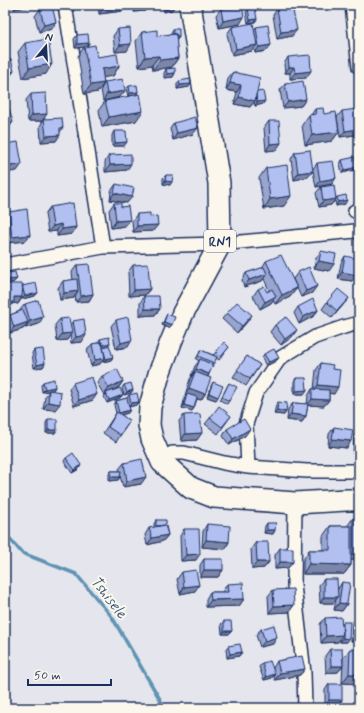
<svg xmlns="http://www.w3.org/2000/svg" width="364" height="713" viewBox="0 0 364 713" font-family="Mynerve,sans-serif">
  <rect width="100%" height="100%" fill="#e5e6ed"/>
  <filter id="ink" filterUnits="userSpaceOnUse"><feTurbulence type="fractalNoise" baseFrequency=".025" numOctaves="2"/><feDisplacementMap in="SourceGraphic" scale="8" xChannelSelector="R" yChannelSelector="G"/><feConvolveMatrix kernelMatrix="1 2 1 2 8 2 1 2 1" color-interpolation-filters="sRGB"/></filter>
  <g filter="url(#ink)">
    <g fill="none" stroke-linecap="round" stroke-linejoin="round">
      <!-- stream -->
      <path stroke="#5f93b3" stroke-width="3.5" d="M5 533 22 553 76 574 112 617 165 708"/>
      <defs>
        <path id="minor" d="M65 5 103 247
          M352 5 359 67
          M355 211 359 209
          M5 265 103 247 220 244 355 231 359 232
          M162 462 172 453H184L224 463 248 467 307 471H359
          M248 467 246 424 256 393 280 358 315 337 344 327 359 323
          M295 503 294 585 304 673 305 708"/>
        <path id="trunk" d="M190 5 219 183 220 244 183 313 171 342 159 374 150 407 149 425 152 439 162 462 191 488 214 497 295 503 346 500H359"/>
      </defs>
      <!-- minor casing -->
      <use href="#minor" stroke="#1b2f5e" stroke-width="16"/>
      <!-- trunk casing -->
      <use href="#trunk" stroke="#1b2f5e" stroke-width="24"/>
      <!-- minor -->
      <use href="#minor" stroke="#fbf7ec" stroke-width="13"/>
      <!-- trunk -->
      <use href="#trunk" stroke="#fbf7ec" stroke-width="21"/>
    </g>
    <!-- wall -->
    <path fill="#98a5ce" stroke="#1b2f5e" d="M13 5H34L33 6 14 9Z
      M98 5H127L123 11 99 14Z
      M134 5H149L145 11 134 12Z
      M165 5H174V7L172 10 164 12 163 7Z
      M40 9 52 29 39 32 35 16Z
      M221 9 240 24 219 28 216 15Z
      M248 9 257 19 255 22 248 23 246 12Z
      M277 9 292 36 277 39 273 15Z
      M232 27 254 30 256 27 266 51 255 53 254 49 252 51 232 55 227 34Z
      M118 29 127 51 115 52 113 36Z
      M173 29 179 36 177 40H176L178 58 172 67 153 70 152 65 139 67 136 41 142 32 157 36 171 34V33Z
      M77 35 89 43 87 46 97 57 119 66 113 76 103 77 104 83 98 92 84 94 78 56 84 47 75 48 74 39Z
      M25 43 46 74 23 78 18 52Z
      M288 57 306 78 290 79V73H285L284 64Z
      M166 69 175 73 173 77 164 78V73Z
      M233 72 257 92 263 104 255 106 254 102 250 107 234 104 237 92 226 90 228 78Z
      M179 81 189 87 177 89V84Z
      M105 82 120 97 103 101 101 89Z
      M285 84 306 99 301 106 283 108 280 90Z
      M129 86 138 92 136 95 128 96 126 89Z
      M31 94 42 121H28L26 100Z
      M105 101 136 121 102 127 99 110Z
      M315 109 324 114 339 132 332 141 305 145 302 125 309 115H311Z
      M342 111 359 123V130L355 135 340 137 337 117Z
      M44 119 63 128 60 132 56 141 41 142 40 126Z
      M269 121 276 150 266 151 264 128Z
      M174 123 193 134 173 140 170 129Z
      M114 131 124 146H112V135Z
      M295 152 313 169 317 163 332 184 316 187 313 171 308 177 294 180 291 159Z
      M109 155 127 170 105 172V162Z
      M342 160 357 167 355 170 342 173 340 164Z
      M266 168 284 206 264 209 259 178Z
      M166 175 170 185 163 184V178Z
      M116 184 127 203 110 200 111 191Z
      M321 187 336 198 337 197 345 204 336 206 335 201 331 205 319 207 316 193Z
      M114 203 125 226 111 228 109 210Z
      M50 207 76 227 72 234 57 236V231L48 232 45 214Z
      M9 212 30 235 26 241 7 243 5 226V217Z
      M137 214 150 217 153 231 133 232 132 221Z
      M321 251 329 271 314 268 316 258Z
      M345 256 352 281 338 279 341 263Z
      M266 261 297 288 290 297 275 304 273 300 271 303 260 309 253 296 258 289 267 292 269 290 264 279 262 281 244 287 242 280 246 273 262 268Z
      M77 265 93 294 89 301 76 302 75 295 74 298 60 300 58 288 63 281 73 280 72 272Z
      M133 265 150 289 145 295 129 296 128 272Z
      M298 272 312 293 301 297 293 279Z
      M7 273 17 279 14 282 6 284 5 276Z
      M5 284 23 286 38 293 35 296 22 299V298L18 304 13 303 9 309H5Z
      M144 296 160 309 155 315 140 316V303Z
      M349 298 344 304 332 318 322 309 327 302Z
      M25 304 39 324 25 328V327L23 329 10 333 6 321 10 315 20 311V310Z
      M298 307 318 310 314 316 299 324 294 313Z
      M227 313 247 322 237 333 222 319Z
      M167 314 169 328 162 325 165 318Z
      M60 319 70 325 73 321 82 342 71 343 70 335 67 340 57 341 55 325Z
      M116 320 128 347 116 349 111 326Z
      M275 325 292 337 281 345 270 332Z
      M100 339 108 346 113 357 111 360 103 362V361L100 364 91 366 87 350 92 344 98 343Z
      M229 347 219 360 216 358 213 364 209 374 208 377 205 394 201 400 197 399 194 408 192 411 182 408 185 397 186 395H185L190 379 192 376H191L195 366 199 361 196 359 201 350 213 355 216 352Z
      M34 350 45 363 43 367 34 368 32 353Z
      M264 354 276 361 266 366 262 358Z
      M247 356 260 365 246 386 233 377Z
      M321 363 332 369 334 394 329 393V400L324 406 308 405 306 416 302 422 287 420 288 409 293 403 307 404 308 396 312 389H314L316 370Z
      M102 376 123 381 119 387 110 392 123 395 120 398 107 403 104 397 106 394 104 395 97 383Z
      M296 378 304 394H294V381Z
      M43 382 55 387 53 390H51L55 410 43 409 45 397 49 391 42 392 41 385Z
      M213 382 216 400 207 397 211 386Z
      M73 383 93 400 74 406 69 389Z
      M229 383V401L227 404 220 400Z
      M124 385 133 390 131 393 124 395 122 388Z
      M129 395 139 402 136 405 129 407 128 413 121 415 130 421 116 442 103 433 116 413 114 405 116 401 127 398Z
      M278 402 286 412 284 415 274 414 276 405Z
      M184 415 197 440 181 441 179 421Z
      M231 416 218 434 205 424 210 418Z
      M48 419 55 433H46V423Z
      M334 427 347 448 328 446 329 434Z
      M227 429 245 436 229 445 223 436Z
      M358 429H359V454H353L354 435Z
      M66 458 79 469 72 473 64 461Z
      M124 463 141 484 123 487 120 476 118 480 109 481V474L111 471H120L119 469Z
      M353 518 358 560H351V565L344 574H303V560L309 550H323V536L330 526H348V525Z
      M156 520 166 526 168 535 163 541 147 545 145 535 149 528H154V524Z
      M267 523 275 530 273 534 264 533 265 526Z
      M207 524 229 542 225 549 202 547 203 531Z
      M184 529 196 560 181 561 180 536Z
      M256 542 269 562 264 568 252 569 251 549Z
      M280 548 293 562 288 568 275 569V555Z
      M204 559 223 570 218 577H200V565Z
      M182 572 195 591 180 594 177 579Z
      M324 579 338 589 342 582 347 604 342 611 334 610 336 599 333 603H320L319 585Z
      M227 584 244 599 239 606 206 607V599L210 592H223V590Z
      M273 590 294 605 289 612 269 613 268 596Z
      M357 616 359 642 351 641 352 623Z
      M325 618 342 624 343 622 349 639 347 642H340V639L338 642 321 643 320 624Z
      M224 621 229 634H222L221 624Z
      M261 629 273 644 260 647 256 635Z
      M228 646 242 652 239 656 227 658 226 649Z
      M330 649 343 666 338 672 326 673 325 656Z
      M350 649 359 684 342 683 343 658Z
      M277 661 305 669 300 675 275 680 274 675 272 678 264 680 259 667 262 663 273 670V668Z
      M329 684 342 700 338 707H325V690Z
      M358 689H359V700L356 701V692Z"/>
    <!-- shaded-wall -->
    <path fill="#7c86a8" stroke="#1b2f5e" d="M17 5H34L33 6 14 9Z
      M105 5H127L123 11 99 14Z
      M149 5 145 11 134 12 139 6Z
      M222 5H231L230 6 220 8Z
      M174 7 172 10 164 12 167 8Z
      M244 17 240 24 219 28 223 21Z
      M257 19 255 22 248 23 250 20Z
      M56 22 52 29 39 32 44 25Z
      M297 30 292 36 277 39 281 32Z
      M173 36H179L177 40H171Z
      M89 43 87 47 75 48 77 44Z
      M131 44 127 51 115 52 120 45Z
      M257 45 252 51 232 55 236 49Z
      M271 45 266 51 255 53 259 47Z
      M159 56 152 65 139 67 145 57Z
      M178 58 172 67 153 70 160 60Z
      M52 64 46 74 23 78 29 68Z
      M119 66 113 76 95 79 102 69Z
      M289 67H294L290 73H285Z
      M14 71 12 74 5 76V74Z
      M311 71 306 78 290 79 295 73Z
      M175 73 173 77 164 78 167 74Z
      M104 83 98 92 84 94 91 85Z
      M230 83 241 85 237 92 226 90Z
      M191 84 189 87 177 89 180 85Z
      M125 91 120 97 103 101 107 94Z
      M138 92 136 95 128 96 130 93Z
      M239 97 255 101 250 107 234 104Z
      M306 99 301 106 283 108 288 102Z
      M265 101 263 104 255 106 257 102Z
      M143 111 136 121 102 127 109 117Z
      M47 114 42 121H28L32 115Z
      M13 122 8 129 5 130V124Z
      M198 128 193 134 173 140 177 133Z
      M359 129V130L355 135 340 137 345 131Z
      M339 132 332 141 305 145 312 135Z
      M60 135 56 141 41 142 46 136Z
      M127 142 124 146H112L115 143Z
      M281 143 276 150 266 151 270 144Z
      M22 164 17 171 5 173V167Z
      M131 164 127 170 105 172 110 165Z
      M357 167 355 170 342 173 345 170Z
      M313 171 308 177 294 180 298 173Z
      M336 178 332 184 316 187 320 181Z
      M165 181 172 182 170 185 163 184Z
      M9 191 5 196V192Z
      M114 193 132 197 127 203 110 200Z
      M291 196 284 206 264 209 270 199Z
      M336 199 331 205 319 207 323 201Z
      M347 200 345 204 336 206 338 202Z
      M130 220 125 226 111 228 116 221Z
      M61 224 57 231 48 232 53 226Z
      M158 225 153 231 133 232 137 226Z
      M76 227 72 234 57 236 62 229Z
      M30 235 26 241 7 243 12 237Z
      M319 261 334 264 329 271 314 268Z
      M342 272 357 275 352 281 338 279Z
      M267 274 262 281 244 287 249 280Z
      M17 279 14 282 6 284 8 280Z
      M317 286 312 293 301 297 306 291Z
      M297 288 290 297 275 304 282 295Z
      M150 289 145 295 129 296 134 290Z
      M78 291 74 298 60 300 64 293Z
      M38 293 35 296 22 299 25 296Z
      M93 294 89 301 76 302 81 296Z
      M276 296 271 303 260 309 265 302Z
      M14 297H22L18 304 13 303 9 309H5V302Z
      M349 298 344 304 332 318 337 311Z
      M145 309H160L155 315 140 316Z
      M318 310 314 316 299 324 303 317Z
      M252 315 247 322 237 333 242 326Z
      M43 317 39 324 25 328 30 321Z
      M28 322 23 329 10 333 14 327Z
      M164 322 172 325 169 328 162 325Z
      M297 330 292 337 281 345 285 339Z
      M72 333 67 340 57 341 62 334Z
      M86 335 82 342 71 343 76 337Z
      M132 340 128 347 116 349 121 343Z
      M110 343 108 346 99 348 102 345Z
      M113 357 111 360 103 362 106 359Z
      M105 358 100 364 91 366 95 360Z
      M279 358 276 361 266 366 269 362Z
      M45 363 43 367 34 368 37 365Z
      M196 369 209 374 205 381 195 372 192 376H191Z
      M123 381 119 387 104 395 109 388Z
      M318 385 338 387 334 394 314 391Z
      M55 387 53 390 42 392 45 389Z
      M189 388 205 394 201 400 187 396V394L186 395H185Z
      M133 390 131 393 124 395 127 392Z
      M307 390 304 394H294L296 391Z
      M209 393 218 397 216 400 207 397Z
      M97 394 93 400 74 406 79 400Z
      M123 395 120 398 107 403 109 400Z
      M312 399 329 400 324 406 307 405Z
      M48 402 60 404 55 410 43 409Z
      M139 402 136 405 129 407 131 403Z
      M184 405 194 408 192 411 182 408Z
      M130 410 128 413 117 416 119 413Z
      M277 410 286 412 284 415 274 414Z
      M291 414 306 416 302 422 287 420Z
      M250 429 245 436 229 445 233 439Z
      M48 430H57L55 433H46Z
      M202 433 197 440 181 441 185 434Z
      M332 439 351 441 347 448 328 446Z
      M357 447H359V454H353Z
      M81 465 79 469 72 473 75 470Z
      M111 477H120L118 480 109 481Z
      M146 477 141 484 123 487 127 481Z
      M267 530H275L273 534 264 533Z
      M168 535 163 541 147 545 152 538Z
      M206 540 229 542 225 549 202 547Z
      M200 554 196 560 181 561 186 555Z
      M353 554H359V559L358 560H348Z
      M257 562H269L264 568 252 569Z
      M280 562H293L288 568 275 569Z
      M309 564 351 565 344 574H303Z
      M204 570H223L218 577H200Z
      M199 585 195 591 180 594 184 587Z
      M324 597H338L333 603H320Z
      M244 599 239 606 206 607 211 600Z
      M339 603 347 604 342 611 334 610Z
      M294 605 289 612 269 613 274 606Z
      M224 631H232L229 634H222Z
      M343 635 338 642 321 643 326 636Z
      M356 635H359V642L351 641Z
      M277 637 273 644 260 647 265 641Z
      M343 638 349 639 347 642H340Z
      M242 652 239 656 227 658 230 654Z
      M331 666H343L338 672 326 673Z
      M305 669 300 675 275 680 280 673Z
      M275 674 272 678 264 680 266 677Z
      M349 674H359V684L342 683Z
      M359 697V700L356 701Z
      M329 700H342L338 707H325Z"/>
    <!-- building -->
    <path fill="#b1c0f0" stroke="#1b2f5e" d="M166 5H174V7L167 8Z
      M240 5H242L244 17 223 21 221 9Z
      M52 6 56 22 44 25 40 9Z
      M292 6 297 30 281 32 277 9Z
      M255 8 257 19 250 20 248 9Z
      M253 23 257 45 236 49 232 27Z
      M268 25 271 45 259 47 256 27Z
      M130 28 131 44 120 45 118 29Z
      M173 29H179V36H176V34H173Z
      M157 30V36L176 34 178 58 160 60 159 56 145 57 142 32Z
      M88 34 89 43 77 44V35Z
      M48 39 52 64 29 68 25 43Z
      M95 45 97 57 117 54 119 66 102 69 104 83 91 85 84 47Z
      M310 55 311 71 295 73 294 67H289L288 57Z
      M11 59 14 71 5 74V61Z
      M175 68V73L167 74 166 69Z
      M233 72 260 78 255 101 239 97 241 85 230 83Z
      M123 79 125 91 107 94 105 82Z
      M190 79 191 84 180 85 179 81Z
      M303 81 306 99 288 102 285 84Z
      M137 85 138 92 130 93 129 86Z
      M263 91 265 101 257 102 256 95 257 92Z
      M46 93 47 114 32 115 31 94Z
      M140 94 143 111 109 117 105 101Z
      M9 108 13 122 5 124V109Z
      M323 108 324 114 336 112 339 132 312 135 309 115 316 114 315 109Z
      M357 109 359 123V129L345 131 342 111Z
      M195 117 198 128 177 133 174 123Z
      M62 118 63 128H60V135L46 136 44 119Z
      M269 121H279L281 143 270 144Z
      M114 131H126L127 142 115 143Z
      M18 142 22 164 5 167V144Z
      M310 150 313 171 298 173 295 152Z
      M131 154V164L110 165 109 155Z
      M355 157 357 167 345 170 342 160Z
      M333 161 336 178 320 181 317 163Z
      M287 165 291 196 270 199 266 168Z
      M166 175H173L172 182 165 181Z
      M5 178H7L9 191 5 192Z
      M116 184 134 188 132 197 114 193Z
      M334 185 336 199 323 201 321 187Z
      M346 195 347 200 338 202 337 197Z
      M73 203 76 227 62 229 61 224 53 226 50 207Z
      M114 203H121V207L128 206 130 220 116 221Z
      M27 209 30 235 12 237 9 212Z
      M150 213V217L157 216 158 225 137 226V214Z
      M321 251 336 254 334 264 319 261Z
      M281 255 297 288 282 295 266 261Z
      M345 256 359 259 357 275 342 272Z
      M89 264 93 294 81 296 77 265Z
      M148 264 150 289 134 290 133 265Z
      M264 267 267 274 249 280 246 273Z
      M309 267 317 286 306 291 298 272Z
      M15 272 17 279 8 280 7 273Z
      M77 279 78 291 64 293 63 281Z
      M36 283 38 293 25 296 22 286Z
      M5 284H23L22 297H14V302H5Z
      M264 286 267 292 272 289 276 296 265 302 258 289Z
      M338 289 349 298 337 311 327 302Z
      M144 296H159L160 309H145Z
      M313 299 318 310 303 317 298 307Z
      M38 300 43 317 30 321 25 304Z
      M237 302 252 315 242 326 227 313Z
      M23 310 28 322 14 327 10 315Z
      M167 314 175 317 172 325 164 322Z
      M128 317 132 340 121 343 116 320Z
      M286 317 297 330 285 339 275 325Z
      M69 318 72 333 62 334 60 319Z
      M84 319 86 335 76 337 73 321Z
      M109 337 110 343 102 345 100 339Z
      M102 342 105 358 95 360 92 344Z
      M224 342 229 347 221 357 216 352Z
      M109 345 113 357 106 359 103 348Z
      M43 349 45 363 37 365 34 350Z
      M274 349 279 358 269 362 264 354Z
      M201 350 217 357 214 363 198 356Z
      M247 356 260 365 250 379 237 370Z
      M200 359 213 365 209 374 196 369Z
      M321 363 333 365 332 369 340 370 338 387 318 385Z
      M117 369 123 381 109 388 102 376Z
      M195 372 211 378 205 394 189 388Z
      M92 377 97 394 79 400 73 383Z
      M296 378H306L307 390 296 391Z
      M54 379 55 387 45 389 43 382Z
      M213 382 223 386 218 397 209 393Z
      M131 383 133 390 127 392 124 385Z
      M229 383 237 387 229 401 222 397Z
      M120 388 123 395 109 400 106 393Z
      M312 389 329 390V400L312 399Z
      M49 390 61 392 60 404 48 402Z
      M137 393 139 402 131 403 129 395Z
      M187 394 197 397 194 408 184 405Z
      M127 398 130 410 119 413 116 401Z
      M278 402 287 403 286 412 277 410Z
      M293 403 308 404 306 416 291 414Z
      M219 406 231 416 222 427 210 418Z
      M117 412 130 421 120 435 108 427Z
      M200 414 202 433 185 434 184 415Z
      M48 419H57V430H48Z
      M244 419 250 429 233 439 227 429Z
      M334 427 353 430 351 441 332 439Z
      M358 429H359V447H357Z
      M73 453 81 465 75 470 66 458Z
      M142 459 146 477 127 481 124 463Z
      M111 471H121L120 477H111Z
      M353 518H359V554H353Z
      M156 520H166V525L156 526Z
      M267 523H276L275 530H267Z
      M207 524 230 526 229 542 206 540Z
      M165 525 168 535 152 538 149 528Z
      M330 526H351V565L309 564V550H330Z
      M184 529H199L200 554 186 555Z
      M256 542H268L269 562H257Z
      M280 548H293V562H280Z
      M204 559H223V570H204Z
      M196 570 199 585 184 587 182 572Z
      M324 579H337L338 597H324Z
      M342 582 350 583 347 604 339 603Z
      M243 583 244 599 211 600 210 592H228L227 584Z
      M293 589 294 605 274 606 273 590Z
      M357 616H359V635H356Z
      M341 617 343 635 326 636 325 618Z
      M224 621H231L232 631H224Z
      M343 622H350L349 639 343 638Z
      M274 625 277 637 265 641 261 629Z
      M240 644 242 652 230 654 228 646Z
      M330 649H342L343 666H331Z
      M350 649H359V674H349Z
      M302 656 305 669 280 673 277 661Z
      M270 661 275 674 266 677 262 663Z
      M329 684H342V700H329Z
      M280 706 288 708H280Z"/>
  </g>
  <g text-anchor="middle" stroke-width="4" stroke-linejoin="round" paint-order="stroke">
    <!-- shield labels -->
    <rect fill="#fbf7ec" stroke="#5e6b89" stroke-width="1" x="204" y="230" width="32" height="22" rx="3"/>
    <g font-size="13" font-weight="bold" fill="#1b2f5e">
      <text x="220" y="246">RN1</text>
    </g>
    <!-- water labels -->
    <g font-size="15" font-style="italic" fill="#375982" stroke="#fbf7ec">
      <text transform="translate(109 597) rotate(52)" y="5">Tshisele</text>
    </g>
  </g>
  <!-- margin -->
  <rect width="364" height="713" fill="none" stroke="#fbf7ec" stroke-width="20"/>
  <rect x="10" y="10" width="344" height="693" fill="none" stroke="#1b2f5e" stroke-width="1.5" filter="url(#ink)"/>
  <!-- north arrow -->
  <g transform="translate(46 46) rotate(18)" stroke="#fbf7ec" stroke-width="3" paint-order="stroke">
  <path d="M0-3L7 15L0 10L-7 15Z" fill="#1b2f5e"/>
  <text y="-6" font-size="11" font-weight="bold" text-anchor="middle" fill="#1b2f5e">N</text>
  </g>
  <!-- scale -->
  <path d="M28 679v6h83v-6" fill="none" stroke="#1b2f5e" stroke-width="2"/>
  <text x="34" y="679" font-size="12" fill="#1b2f5e" stroke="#fbf7ec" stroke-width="3" paint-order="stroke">50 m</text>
</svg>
